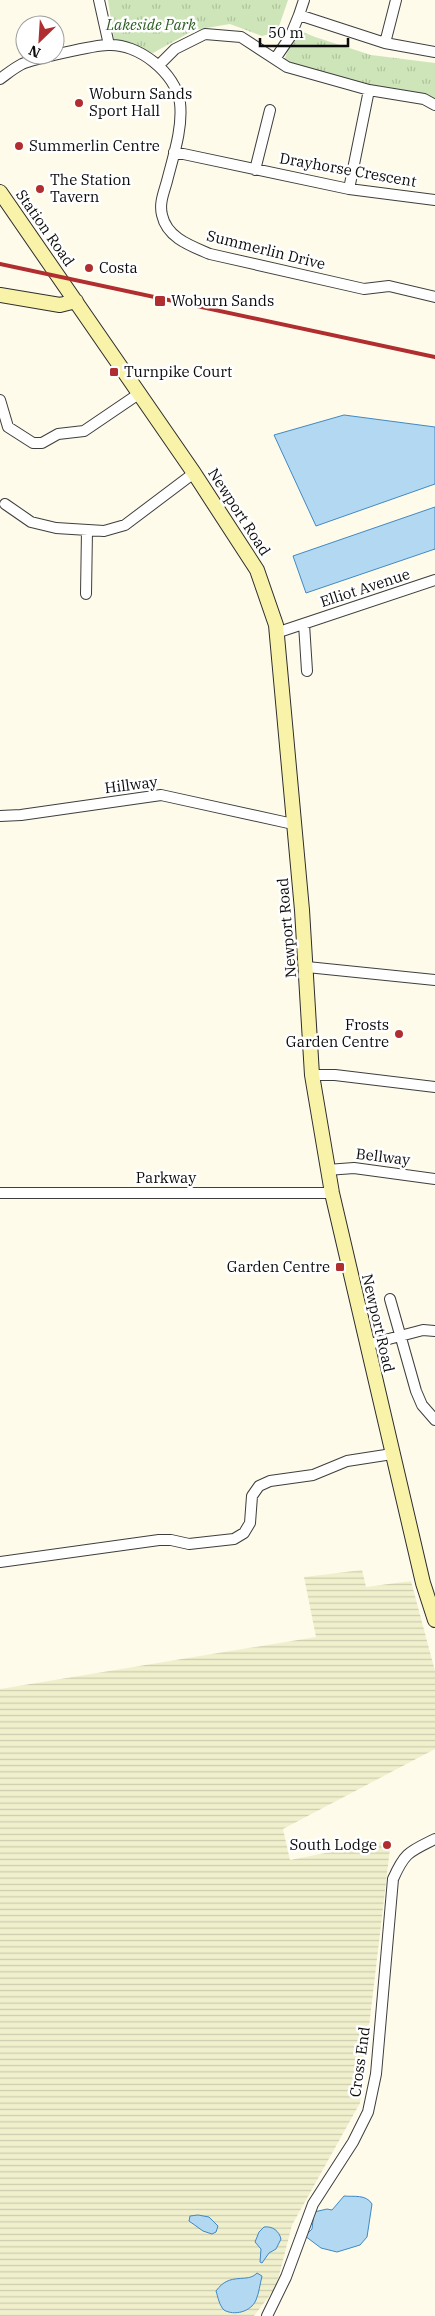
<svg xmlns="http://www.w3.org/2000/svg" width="435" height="2316" viewBox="0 0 435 2316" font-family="'IBM Plex Serif',serif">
  <defs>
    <pattern id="farmland-rules" width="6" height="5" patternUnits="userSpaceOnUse" patternTransform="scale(1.25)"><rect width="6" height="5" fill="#f1f0cd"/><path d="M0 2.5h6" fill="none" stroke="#cdccaf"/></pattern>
    <pattern id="grass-tufts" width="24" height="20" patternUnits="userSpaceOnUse" patternTransform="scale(1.25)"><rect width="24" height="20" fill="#cde5b8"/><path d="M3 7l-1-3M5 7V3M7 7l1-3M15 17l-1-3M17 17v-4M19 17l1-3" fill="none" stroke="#afc39d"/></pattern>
  </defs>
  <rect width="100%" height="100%" fill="#fefbeb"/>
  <!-- farmland -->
  <path fill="url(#farmland-rules)" d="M362 1570 366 1587 411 1581 435 1671V1749L283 1829 290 1860 391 1840 360 2103 292 2225 276 2287 254 2316H0V1689L316 1637 304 1577Z"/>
  <!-- grass -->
  <path fill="url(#grass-tufts)" d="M108 0H288L277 32 262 36 230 24 194 30 153 53 114 39Z
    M296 29 315 37 371 55 435 63V103L313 72 284 61Z"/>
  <!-- water -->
  <path fill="#b3d8f1" stroke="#4089c3" d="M344 415 435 427V484L316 526 274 435Z
    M435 507V549L306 593 293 556Z
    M344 2196C354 2197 366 2194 372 2204L367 2237 360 2245 337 2252 321 2248 305 2236 312 2229 314 2212 327 2209 332 2210Z
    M198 2215 209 2217 218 2226 216 2232 212 2234 203 2231 189 2221 190 2216Z
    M264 2227C273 2226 279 2231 281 2239L276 2249 269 2253 262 2263 260 2262 261 2249 255 2242 259 2232Z
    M257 2273 262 2276C260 2284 259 2293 256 2300 251 2312 234 2316 224 2310 219 2305 218 2297 216 2291 230 2271 247 2284 257 2273Z"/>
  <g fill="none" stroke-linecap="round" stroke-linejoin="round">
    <defs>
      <path id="street" d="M99 0 109 45
        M304 0 299 15 385 43 435 52
        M385 43 396 0
        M275 59 290 37 299 15
        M159 65 175 49 205 34 241 37 287 67 369 90 424 99 435 105
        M0 79C7 74 14 68 22 64 33 59 95 45 108 45 138 43 176 73 180 103 183 128 173 157 167 181 164 192 159 203 162 215 167 238 191 246 210 254L364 289 389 286 435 297
        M174 152 349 189 435 200
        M255 170 270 110
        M349 189 369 90
        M0 400 8 427 33 443H42L58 434 84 431 140 393
        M5 504 31 522 56 528 104 531 125 525 194 473
        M86 594 87 530
        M304 624 307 671
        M276 633 435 580
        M0 816 21 815 161 795 293 824
        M307 967 435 980
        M312 1075H335L435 1087
        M327 1170 354 1168 435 1179
        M0 1193H332
        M390 1299 416 1391 422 1405 435 1420
        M366 1345 423 1330 435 1331
        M0 1562 159 1540H171L189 1544 234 1539 244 1533 250 1523 252 1496 259 1486 270 1481 313 1475 347 1461 392 1454
        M267 2316 286 2277 313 2204 353 2142 368 2112 376 2074 393 1879C405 1852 409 1852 435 1839"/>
      <path id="secondary" d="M0 192 194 473 257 570 276 625 302 910 312 1075 332 1193 423 1583 435 1620
        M0 295 60 305 76 301"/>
    </defs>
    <!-- street casing -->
    <use href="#street" stroke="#3e3e3e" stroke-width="12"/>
    <!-- secondary casing -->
    <use href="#secondary" stroke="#2d2d2d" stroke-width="16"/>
    <!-- street -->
    <use href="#street" stroke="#fff" stroke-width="10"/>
    <!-- secondary -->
    <use href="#secondary" stroke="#f9f3aa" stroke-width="14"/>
    <!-- rail -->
    <path stroke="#b02e2f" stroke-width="4" d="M0 264 435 357"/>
  </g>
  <!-- markers -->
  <g fill="#b02e2f" stroke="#fff" stroke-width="2">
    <circle cx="79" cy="103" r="5"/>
    <circle cx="19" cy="146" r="5"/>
    <circle cx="40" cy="189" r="5"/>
    <circle cx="89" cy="268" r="5"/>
    <rect x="154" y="295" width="12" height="12" rx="2.5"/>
    <rect x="109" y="367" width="10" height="10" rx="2.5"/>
    <circle cx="399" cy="1034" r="5"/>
    <rect x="335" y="1262" width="10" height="10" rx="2.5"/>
    <circle cx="387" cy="1845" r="5"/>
  </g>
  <g text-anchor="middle" stroke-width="5" stroke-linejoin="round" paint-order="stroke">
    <!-- park labels -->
    <g font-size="15" font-style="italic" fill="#2b5d21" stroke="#fff">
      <text x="151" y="30">Lakeside Park</text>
    </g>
    <!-- poi labels -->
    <g font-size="15" fill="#0b0b0b" stroke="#fff" text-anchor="start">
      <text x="89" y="99">Woburn Sands<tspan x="89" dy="17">Sport Hall</tspan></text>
      <text x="29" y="151">Summerlin Centre</text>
      <text x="50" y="185">The Station<tspan x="50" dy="17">Tavern</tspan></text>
      <text x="99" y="273">Costa</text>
      <text x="171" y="306">Woburn Sands</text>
      <text x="124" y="377">Turnpike Court</text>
      <text x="389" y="1030" text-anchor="end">Frosts<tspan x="389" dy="17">Garden Centre</tspan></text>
      <text x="330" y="1272" text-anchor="end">Garden Centre</text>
      <text x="377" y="1850" text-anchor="end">South Lodge</text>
    </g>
    <!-- street labels -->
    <g font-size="15" fill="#0b0b0b" stroke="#fff">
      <text transform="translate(348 170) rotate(10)" y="5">Drayhorse Crescent</text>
      <text transform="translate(45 228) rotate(55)" y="5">Station Road</text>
      <text transform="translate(266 250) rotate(14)" y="5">Summerlin Drive</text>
      <text transform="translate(239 512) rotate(57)" y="5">Newport Road</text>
      <text transform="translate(365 588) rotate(-18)" y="5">Elliot Avenue</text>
      <text transform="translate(131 785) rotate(-7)" y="5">Hillway</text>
      <text transform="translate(287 928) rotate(-95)" y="5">Newport Road</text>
      <text transform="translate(383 1157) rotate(7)" y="5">Bellway</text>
      <text x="166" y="1183">Parkway</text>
      <text transform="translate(378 1323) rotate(77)" y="5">Newport Road</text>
      <text transform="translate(360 2062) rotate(-82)" y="5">Cross End</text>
    </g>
  </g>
  <!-- north arrow -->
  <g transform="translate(40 40) rotate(205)"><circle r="24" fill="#ffffff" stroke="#9d9d9d"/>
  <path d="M0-4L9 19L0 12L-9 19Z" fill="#b02e2f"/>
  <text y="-8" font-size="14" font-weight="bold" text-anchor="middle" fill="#0b0b0b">N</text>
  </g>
  <!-- scale -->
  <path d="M260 38v8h88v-8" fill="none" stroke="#0b0b0b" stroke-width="2.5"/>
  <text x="268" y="38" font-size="15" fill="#0b0b0b" stroke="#ffffff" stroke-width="4" paint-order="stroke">50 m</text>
</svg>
